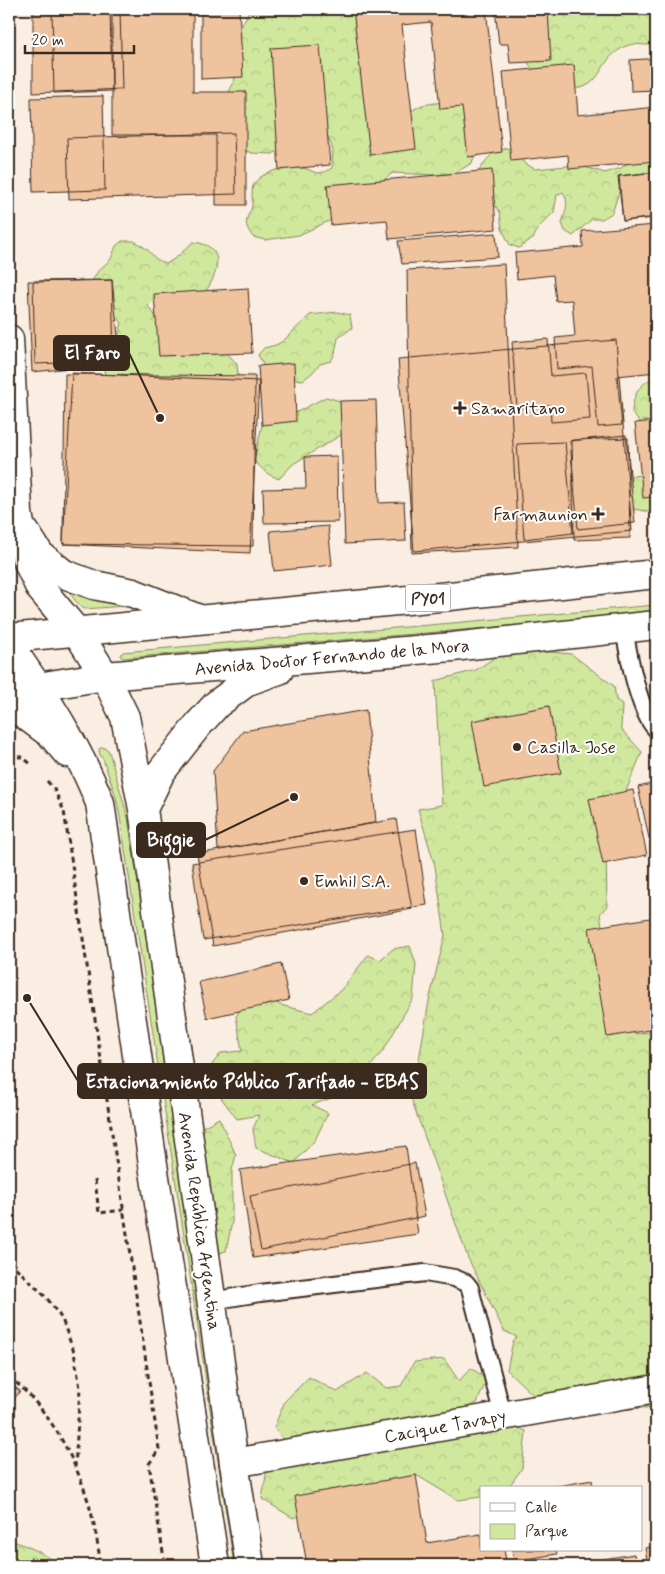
<svg xmlns="http://www.w3.org/2000/svg" width="665" height="1574" viewBox="0 0 665 1574" font-family="Mynerve,sans-serif">
  <defs>
    <pattern id="forest-crowns" width="20" height="18" patternUnits="userSpaceOnUse" patternTransform="scale(1.25)"><rect width="20" height="18" fill="#d0e89d"/><path d="M2 6a3 3 0 1 1 6 0M12 15a3 3 0 1 1 6 0" fill="none" stroke="#b4c787"/></pattern>
  </defs>
  <rect width="100%" height="100%" fill="#faede2"/>
  <filter id="ink" filterUnits="userSpaceOnUse"><feTurbulence type="fractalNoise" baseFrequency=".02" numOctaves="2"/><feDisplacementMap in="SourceGraphic" scale="10" xChannelSelector="R" yChannelSelector="G"/><feConvolveMatrix kernelMatrix="1 2 1 2 8 2 1 2 1" color-interpolation-filters="sRGB"/></filter>
  <g filter="url(#ink)">
    <!-- green -->
    <path fill="#d0e89d" stroke="#86895e" d="M69 589 124 605 126 606 84 609C78 604 71 597 69 589Z
      M656 605V614L123 658 120 656 123 652Z
      M103 747 108 750 110 755 128 818 216 1394H208L120 817 116 797 103 759 100 755 99 749Z
      M216 1395 242 1565H234L208 1396Z"/>
    <!-- forest -->
    <path fill="url(#forest-crowns)" stroke="#86895e" d="M250 9H382L386 21 359 58 361 76 365 94 407 113 422 105 450 101 470 108 476 150 472 163 455 173 435 175 392 173 380 184 363 205 299 235 265 240 253 237C248 230 244 224 248 216 249 212 252 209 252 205 253 199 251 191 253 186 260 171 285 167 299 168 315 168 313 179 332 168L333 150 328 137 283 149 272 154 252 153 232 146 229 92 234 82 235 74 229 30 241 27Z
      M512 9H656V44C646 47 636 42 626 46 620 49 612 54 608 60 601 69 597 81 586 86 576 91 566 87 557 83 517 68 526 55 533 19Z
      M507 148 517 151 524 163 535 169 578 165 605 173 621 168 634 157 656 150V182L647 179 620 189 612 213 602 219H592L573 236 565 231 562 223C565 213 570 202 563 192L557 195 554 212 538 228 533 239 527 242 519 248 510 245 502 229 500 212 474 178C486 162 487 153 507 148Z
      M122 241H134L147 249 156 259 166 264 177 257 193 242C225 245 220 270 206 291L155 299 148 306 156 317 227 353 237 364 238 376 217 388 105 375 103 365 118 337 122 323 116 316 106 314 92 281 98 271 111 259 116 246Z
      M337 312 350 315 352 328 338 338 335 353 331 361 320 364 312 373 303 380 295 379 284 370 264 366 258 355 264 348 276 345 283 341 310 315Z
      M656 376V435L648 433 632 413C633 393 639 385 656 376Z
      M326 397 340 401 355 416 341 435 293 464 279 479 268 474 254 461 262 425 276 423Z
      M644 475 656 484V513L628 508 622 487 631 476Z
      M509 648 571 654 614 686 616 700 622 704 621 729 642 752 624 796 606 850 607 906 600 914 609 969 633 1033 636 1034 656 1031V1407L617 1410 535 1397 507 1370 513 1341 517 1337 504 1331 468 1258 412 1101 429 1001 445 935 435 866 418 809 442 805 435 681 476 670Z
      M410 946 416 964 413 998 385 1048 351 1091 312 1105 328 1113 315 1140 294 1163 256 1148 253 1129 259 1115 237 1119 204 1075 221 1053 242 1051 236 1016 252 993 284 1006 312 1013 341 990 368 955 380 960 393 949Z
      M219 1118 236 1155 232 1170V1222L226 1251 213 1255 204 1191 203 1127Z
      M444 1359 459 1381 471 1368 487 1379 477 1403 468 1407 445 1426 288 1446 274 1427 285 1401 309 1377 337 1392 367 1373 386 1388 401 1386 414 1362Z
      M495 1417 526 1431 522 1468 508 1488H481V1497L458 1500 416 1475 371 1495 336 1496 293 1518 262 1499 269 1457Z
      M9 1540C28 1545 44 1554 61 1565H9Z"/>
    <!-- building -->
    <path fill="#f0c39f" stroke="#3b2a1e" d="M33 9H120L122 89 33 93Z
      M201 9H239L243 77 201 79Z
      M353 9H486L502 152 468 157 462 107 440 109 431 22 402 25 416 149 370 155Z
      M495 9H548L551 61 510 63 508 44H499Z
      M110 10 112 91 54 93 52 12Z
      M112 11H193V92H246V205H216V135H112Z
      M320 45 330 165 279 170 271 48Z
      M646 59H656V90L631 91 630 60Z
      M574 65 578 115 656 107V161L569 169 568 155 511 161 503 72Z
      M103 96 105 190 33 192 31 98Z
      M234 133 236 194 69 199 67 138Z
      M492 170 496 229 389 239 387 220 331 225 327 185Z
      M656 172V218L623 221 619 176Z
      M656 172V217L623 221 618 176Z
      M656 225V372L617 376 622 425 598 427 592 366 557 369 555 338 575 336 572 300 556 301 553 275 517 279 515 253 583 247 582 231Z
      M496 233 498 257 402 264 398 241Z
      M504 264 518 547 412 553 407 270Z
      M112 280 121 363 32 372 28 281Z
      M112 280 114 361 35 364 33 282Z
      M248 288 252 353 159 356 154 294Z
      M548 339 551 376 586 373 590 419 551 422 550 405 517 408 512 342Z
      M616 340 632 531 414 551 398 359Z
      M294 363 296 421 262 425 258 366Z
      M72 373 259 381 250 553 63 544Z
      M65 374 255 376 253 546 63 544Z
      M376 400 379 503 404 502 406 541 345 544 340 401Z
      M656 421V497L643 498 635 423Z
      M626 435 635 523 578 529 570 441Z
      M628 438 630 538 574 540 572 440Z
      M565 442 573 533 524 539 517 444Z
      M337 456 338 522 264 523 263 489 306 488 305 457Z
      M328 526 332 565 274 571 270 531Z
      M549 706 561 773 484 787 472 721Z
      M366 710 376 823 218 850 213 771 243 731Z
      M656 783V837L649 838 638 787Z
      M633 790 647 855 603 864 589 799Z
      M396 819 412 909 213 946 197 854Z
      M416 829 427 905 203 940 192 863Z
      M656 917V1029L607 1037 589 928Z
      M281 964 289 1000 207 1018 199 982Z
      M406 1146 418 1234 253 1258 240 1170Z
      M415 1163 425 1216 261 1250 250 1196Z
      M9 1383 20 1391 9 1406Z
      M416 1475 427 1543 481 1534V1550H504L507 1565H307L295 1496Z
      M592 1480 593 1488H546Z
      M656 1546V1565H648L645 1548Z
      M512 1550H556L557 1554 514 1561Z
      M634 1554 636 1565H567Z"/>
    <g fill="none" stroke-linecap="round" stroke-linejoin="round">
      <defs>
        <path id="service" d="M624 628C628 653 639 713 656 729
          M211 1301 260 1293 425 1273 454 1278 466 1283 470 1288 503 1416"/>
        <path id="minor" d="M234 1463 656 1389"/>
        <path id="secondary" d="M9 339 18 513 26 558 40 588 77 632
          M26 533 40 555 64 574 94 585 133 593 199 619"/>
        <path id="trunk" d="M77 632 105 676 125 717 143 809 234 1463 250 1565
          M9 638 450 596 656 574
          M9 645C45 697 77 744 100 803L154 1171 215 1565
          M9 689 38 687 105 676 452 647 656 625
          M9 705 13 706 52 735 67 753
          M143 809 161 772 198 725 217 704 248 681 279 670"/>
      </defs>
      <!-- service casing -->
      <use href="#service" stroke="#3b2a1e" stroke-width="20"/>
      <!-- minor casing -->
      <use href="#minor" stroke="#3b2a1e" stroke-width="31"/>
      <!-- secondary casing -->
      <use href="#secondary" stroke="#3b2a1e" stroke-width="31"/>
      <!-- trunk casing -->
      <use href="#trunk" stroke="#3b2a1e" stroke-width="31"/>
      <!-- path -->
      <path stroke="#3b2a1e" stroke-width="3" stroke-dasharray="5 4" stroke-linecap="butt" d="M9 756 22 757 31 764
        M47 781 54 789 64 811 159 1449 149 1464 165 1565
        M95 1180 99 1213 123 1210
        M9 1261 46 1297 62 1319 74 1352 80 1388 75 1468
        M9 1377C49 1407 79 1464 91 1512 96 1530 98 1548 101 1565"/>
      <!-- service -->
      <use href="#service" stroke="#fff" stroke-width="16"/>
      <!-- minor -->
      <use href="#minor" stroke="#fff" stroke-width="28"/>
      <!-- secondary -->
      <use href="#secondary" stroke="#fff" stroke-width="28"/>
      <!-- trunk -->
      <use href="#trunk" stroke="#fff" stroke-width="28"/>
    </g>
  </g>
  <!-- markers -->
  <g fill="#3b2a1e" stroke="#fff" stroke-width="2">
    <path d="M457.5 400.5h5v5h5v5h-5v5h-5v-5h-5v-5h5z"/>
    <path d="M595.5 506.5h5v5h5v5h-5v5h-5v-5h-5v-5h5z"/>
    <circle cx="517" cy="747" r="5"/>
    <circle cx="304" cy="881" r="5"/>
  </g>
  <g text-anchor="middle" stroke-width="4" stroke-linejoin="round" paint-order="stroke">
    <!-- shield labels -->
    <rect fill="#fff" stroke="#766a62" stroke-width="1" x="405.5" y="584.5" width="45" height="27" rx="4"/>
    <g font-size="16" font-weight="bold" fill="#3b2a1e">
      <text x="428" y="604">PY01</text>
    </g>
    <!-- poi labels -->
    <g font-size="18" fill="#3b2a1e" stroke="#fff" text-anchor="start">
      <text x="471" y="414">Samaritano</text>
      <text x="588" y="520" text-anchor="end">Farmaunion</text>
      <text x="527" y="753">Casilla Jose</text>
      <text x="314" y="887">Emhil S.A.</text>
    </g>
    <!-- street labels -->
    <g font-size="18" fill="#3b2a1e" stroke="#fff">
      <text transform="translate(332 657) rotate(-5)" y="6">Avenida Doctor Fernando de la Mora</text>
      <text transform="translate(200 1221) rotate(82)" y="6">Avenida República Argentina</text>
      <text transform="translate(445 1426) rotate(-10)" y="6">Cacique Tavapy</text>
    </g>
  </g>
  <!-- callouts -->
  <path fill="none" stroke="#3b2a1e" stroke-width="2" d="M160 418L129 353M294 797L205 840M27 998L78 1081"/>
  <g fill="#3b2a1e" stroke="#fff" stroke-width="2">
    <circle cx="160" cy="418" r="5"/>
    <circle cx="294" cy="797" r="5"/>
    <circle cx="27" cy="998" r="5"/>
  </g>
  <g fill="#3b2a1e" stroke="#3b2a1e" stroke-width="2">
    <rect x="54" y="336" width="75" height="34" rx="5"/>
    <rect x="137" y="823" width="68" height="34" rx="5"/>
    <rect x="78" y="1064" width="348" height="34" rx="5"/>
  </g>
  <g font-size="19" text-anchor="middle" font-weight="bold" fill="#fff">
    <text x="92" y="359">El Faro</text>
    <text x="171" y="846">Biggie</text>
    <text x="252" y="1088">Estacionamiento Público Tarifado - EBAS</text>
  </g>
  <!-- margin -->
  <rect width="665" height="1574" fill="none" stroke="#fff" stroke-width="30"/>
  <rect x="15" y="15" width="635" height="1544" fill="none" stroke="#3b2a1e" stroke-width="2" filter="url(#ink)"/>
  <!-- legend -->
  <rect x="480" y="1486" width="162" height="65" fill="#ffffff" stroke="#b1aaa5"/>
  <rect x="490" y="1503" width="25" height="8" fill="#ffffff" stroke="#b1aaa5"/>
  <text x="525" y="1512" font-size="15" fill="#3b2a1e">Calle</text>
  <rect x="490" y="1524" width="25" height="15" fill="#d0e89d" stroke="#b1aaa5"/>
  <text x="525" y="1536" font-size="15" fill="#3b2a1e">Parque</text>
  <!-- scale -->
  <path d="M25 45v8h109v-8" fill="none" stroke="#3b2a1e" stroke-width="2.5"/>
  <text x="32" y="45" font-size="15" fill="#3b2a1e" stroke="#ffffff" stroke-width="4" paint-order="stroke">20 m</text>
</svg>
